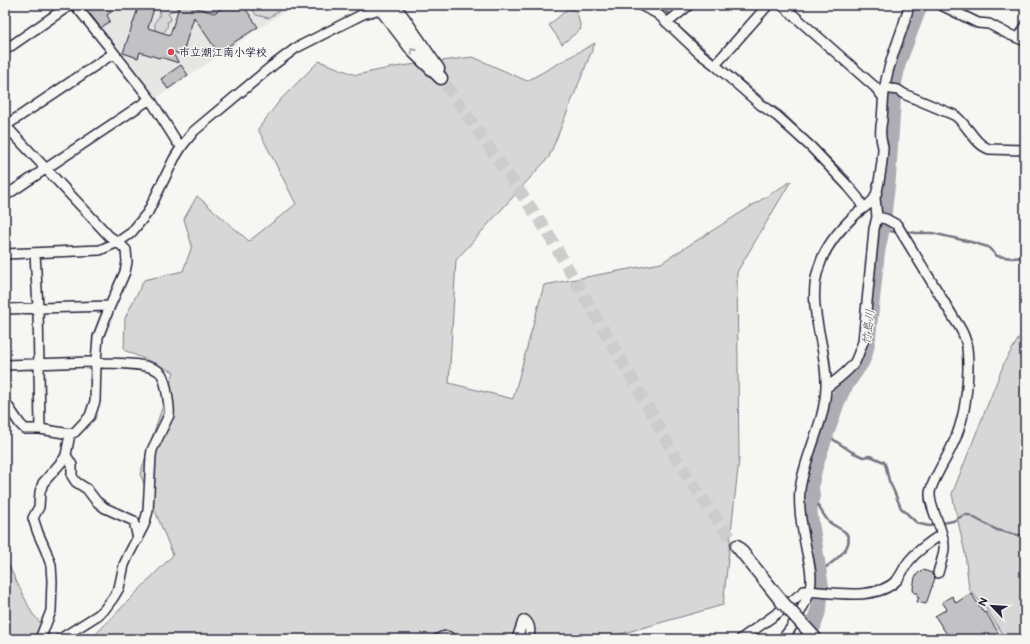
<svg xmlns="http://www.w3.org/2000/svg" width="1030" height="644" viewBox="0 0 1030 644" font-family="'Balsamiq Sans','Klee One',sans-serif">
  <rect width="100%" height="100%" fill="#f6f6f2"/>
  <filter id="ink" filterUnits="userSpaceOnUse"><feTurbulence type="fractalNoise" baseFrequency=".025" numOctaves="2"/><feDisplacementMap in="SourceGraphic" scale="8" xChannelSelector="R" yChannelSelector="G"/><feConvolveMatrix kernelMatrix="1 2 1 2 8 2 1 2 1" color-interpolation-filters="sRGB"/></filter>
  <g filter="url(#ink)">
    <!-- built -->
    <path fill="#e6e6e4" d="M79 5H294L155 99Z"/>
    <!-- green -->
    <path fill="#d7d7d7" stroke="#7c7c89" d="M161 5H181L178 7 176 10 169 12 168 14 171 18 170 21 167 22C169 28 165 30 162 34L156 33C154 27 154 21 159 17 159 12 161 9 161 5Z
      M250 5H287L269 18 256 15Z
      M569 8 577 12 581 29 562 44 549 25Z
      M595 43 549 157 456 260 449 383 513 399 544 285 661 263 791 181 737 272 739 459 723 605 603 639H91L173 555 140 474 174 372 124 350 125 318 144 280 183 271 192 246 184 219 197 196 249 241 296 204 258 129 281 99 319 61 356 75 394 67 473 57 527 81Z
      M1025 328V639H1006L987 610 969 589 965 553 952 494 1005 361Z
      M5 558 32 613 54 639H5Z"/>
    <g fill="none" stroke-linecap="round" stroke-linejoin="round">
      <!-- stream -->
      <path stroke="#757583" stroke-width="2.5" d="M658 5 664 9 670 15
        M675 24 715 59
        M721 64 768 103 781 112 849 178
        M882 228C887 230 893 233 899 232
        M904 231 916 233H932L971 242 988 247 997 256 1012 258 1025 257
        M828 429 831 437 834 440 852 452 863 457 870 456 875 458 884 462 886 467 889 481 893 489 901 508 916 522 920 524 929 526 935 525
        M812 496C818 504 822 514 829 522 834 526 840 528 845 532 859 546 828 566 819 572
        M943 523 953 521 964 515H969L997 530 1017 535H1025"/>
      <!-- river -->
      <path stroke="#adadb3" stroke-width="16" d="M806 639 810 636 819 608 821 587 810 516 809 504 812 496 811 487 812 478 816 463 837 402 843 389 862 361 865 353 868 337 877 252 882 228 888 177 894 83 898 63 920 5"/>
    </g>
    <!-- building -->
    <path fill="#c2c2c4" stroke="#22223b" d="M83 5H121L107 15 110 21 101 28Z
      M139 5H155L148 28 170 35 179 7 180 8 181 5H188L214 13 227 5H243L258 27 222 50 221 49 217 51 194 17 182 55 171 51 179 63 160 57 159 58 140 52 138 58 123 53Z
      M181 65 188 75 168 89 161 79Z
      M923 570 932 573V575L935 578 926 604 917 602 919 597 917 596 918 593H914L913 589 915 577 919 572Z
      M971 593 984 613 986 612 1002 639H950L944 630 935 616 947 609 942 602 952 596 956 603Z"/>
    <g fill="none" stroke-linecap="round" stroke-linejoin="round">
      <!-- major-tunnel -->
      <path stroke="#cccccd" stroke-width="12" stroke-dasharray="12 6" stroke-linecap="butt" d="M446 85 543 225 643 398 677 460 711 511 737 546"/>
      <defs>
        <path id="minor" d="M75 5 114 53 150 99 177 142 182 146
          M640 5 656 13 660 16 699 53 715 65 761 105 777 116 811 147 848 186 858 198 863 208
          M782 5 875 87 883 97
          M941 5 978 23 989 24 1008 34 1025 41
          M667 23 689 5
          M1019 38 1025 27
          M5 50 70 5
          M715 65 768 5
          M884 88 898 90 904 94 954 115C967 123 974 144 989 149L1025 150
          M5 125 109 236 118 242 126 250 127 262 125 272 110 306 98 337 96 362 95 401 90 416 75 432 70 434 40 429H25L20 424 5 402
          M5 126 114 53
          M5 196 150 99
          M877 217 886 219 897 225 955 320C960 327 964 334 966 342 968 351 968 360 968 369 967 396 964 422 952 446 947 458 931 482 930 493 929 509 944 529 944 546 945 554 940 564 938 573
          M35 253 38 308 40 429
          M5 254 100 250 118 242 131 233 148 212 174 159 182 146 194 131 272 66 296 48 363 14 387 7
          M5 309 110 306
          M5 365 90 362C94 362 98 363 102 363 116 364 155 362 162 375 165 380 166 388 167 393 168 400 170 408 169 415L152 450 151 456 148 511 144 525 128 556 124 565 119 588 113 598 104 610 98 615 60 639
          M826 388C834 382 849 371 855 362 858 356 860 349 863 342L873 241 874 229 877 217 875 198
          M66 455 72 465V476L76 482 87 489 96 501 105 508 134 521 138 539
          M40 639 51 611 52 581 51 565 46 551 38 533 33 518 39 507 40 492 43 483 64 459 66 455 70 434
          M438 639C443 636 448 635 452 639
          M517 639 523 621 525 620C531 625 530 632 529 639
          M741 639 779 612 804 591C831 592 876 602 897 580 902 574 904 567 909 561 917 551 931 541 942 534
          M782 639C790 631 794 624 799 614 805 603 811 592 811 579 811 570 809 561 807 553 803 532 798 510 800 489 805 454 825 423 826 387 828 347 805 307 819 267 825 246 840 229 855 215 861 209 872 204 875 197 879 189 883 156 883 147 882 143 881 140 881 137 880 131 881 125 882 120 883 108 883 97 885 86 889 58 903 33 909 5"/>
        <path id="major" d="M378 5 414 52 441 78
          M393 5 403 18 438 69
          M737 546 783 603"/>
      </defs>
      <!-- minor casing -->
      <use href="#minor" stroke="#22223b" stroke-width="12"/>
      <!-- major casing -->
      <use href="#major" stroke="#22223b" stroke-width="15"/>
      <!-- minor -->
      <use href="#minor" stroke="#f6f6f2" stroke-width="9"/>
      <!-- major -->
      <use href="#major" stroke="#f6f6f2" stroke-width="12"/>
      <defs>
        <path id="major-bridge" d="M783 603 816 639"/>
      </defs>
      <!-- major-bridge casing -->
      <use href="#major-bridge" stroke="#22223b" stroke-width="15" stroke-linecap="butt"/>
      <!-- major-bridge -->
      <use href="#major-bridge" stroke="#f6f6f2" stroke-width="12"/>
    </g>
    <!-- one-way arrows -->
    <defs><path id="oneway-chevron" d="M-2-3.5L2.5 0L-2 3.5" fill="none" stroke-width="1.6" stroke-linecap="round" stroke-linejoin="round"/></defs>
    <use stroke="#9797a0" href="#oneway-chevron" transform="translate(413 51) rotate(-132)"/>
  </g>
  <!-- markers -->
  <circle fill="#d1495b" stroke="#f6f6f2" stroke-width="1.5" cx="171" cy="52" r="4"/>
  <g text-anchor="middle" stroke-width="3" stroke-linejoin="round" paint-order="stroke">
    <!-- poi labels -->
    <g font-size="11" font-weight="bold" fill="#22223b" stroke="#f6f6f2" text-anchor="start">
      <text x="179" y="56">市立潮江南小学校</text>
    </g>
    <!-- water labels -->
    <g font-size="12" font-style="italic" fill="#535365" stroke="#f6f6f2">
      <text transform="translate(868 327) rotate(-83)" y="4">竹島川</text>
    </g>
  </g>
  <!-- margin -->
  <rect width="1030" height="644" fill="none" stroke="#f6f6f2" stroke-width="20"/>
  <rect x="10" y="10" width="1010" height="624" fill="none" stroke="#22223b" stroke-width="1.5" filter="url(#ink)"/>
  <!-- north arrow -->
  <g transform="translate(992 606) rotate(295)" stroke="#f6f6f2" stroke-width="3" paint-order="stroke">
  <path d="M0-3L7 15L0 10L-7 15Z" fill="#22223b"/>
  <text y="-6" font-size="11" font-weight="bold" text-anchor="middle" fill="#22223b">N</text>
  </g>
</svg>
